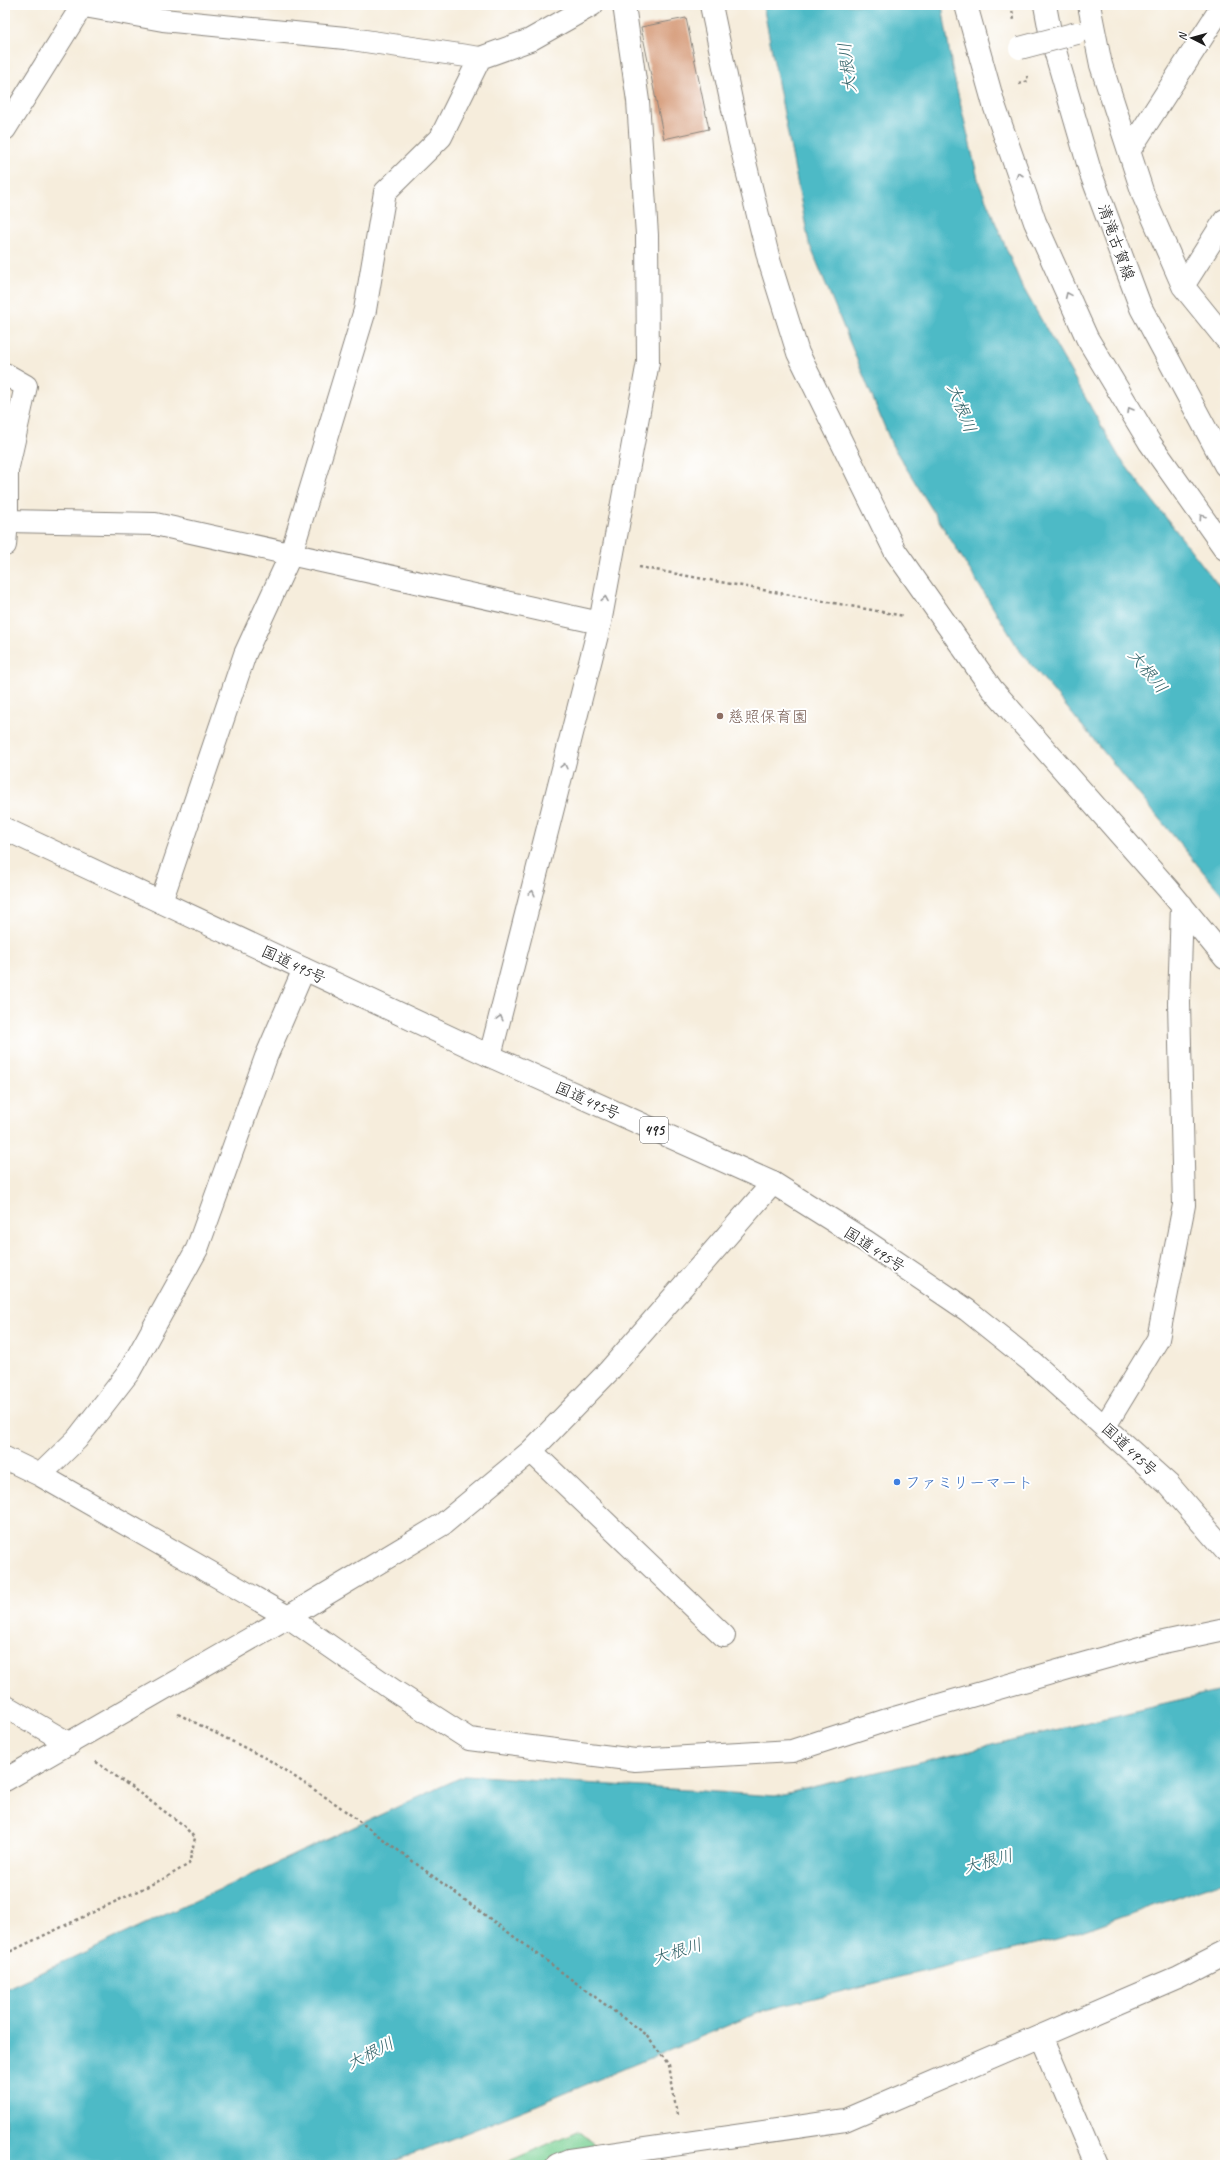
<svg xmlns="http://www.w3.org/2000/svg" width="1230" height="2170" viewBox="0 0 1230 2170" font-family="Caveat,'Klee One',sans-serif">
  <rect width="100%" height="100%" fill="#fff"/>
  <filter id="ink" filterUnits="userSpaceOnUse"><feTurbulence type="fractalNoise" baseFrequency=".025" numOctaves="2"/><feDisplacementMap in="SourceGraphic" scale="8" xChannelSelector="R" yChannelSelector="G"/><feConvolveMatrix kernelMatrix="1 2 1 2 8 2 1 2 1" color-interpolation-filters="sRGB"/></filter>
  <filter id="wash" filterUnits="userSpaceOnUse"><feTurbulence type="fractalNoise" baseFrequency=".012" numOctaves="4" result="noise"/><feDisplacementMap in="SourceGraphic" scale="16" xChannelSelector="R" yChannelSelector="G"/><feGaussianBlur stdDeviation="0.9" result="paint"/><feColorMatrix in="noise" values="0 0 0 0 0 0 0 0 0 0 0 0 0 0 0 0 0 1.4 0 .05"/><feComposite in="paint" operator="in"/></filter>
  <g filter="url(#wash)">
    <rect width="100%" height="100%" fill="#f6eddc"/>
    <!-- green -->
    <path fill="#7bd195" stroke="#4c7658" d="M578 2131 619 2165H500Z"/>
    <!-- water -->
    <path fill="#4dbac6" stroke="#346b71" d="M763 5H942L952 68 979 183 1021 284 1119 457 1225 594V898L1020 651 892 445 809 243Z
      M1225 1690V1881L1061 1938 765 2010 537 2105 385 2165H5V1989L466 1775 775 1796Z"/>
    <g id="blocks">
      <!-- building -->
      <path fill="#d79e7d" d="M686 18 709 129 664 139 641 27Z"/>
    </g>
  </g>
  <g filter="url(#ink)">
    <use href="#blocks" fill-opacity="0" stroke="#89847c" stroke-width="1"/>
    <g fill="none" stroke-linecap="round" stroke-linejoin="round">
      <defs>
        <path id="minor" d="M79 5 163 20 345 38 480 58 530 40 592 5
          M711 5 739 138 769 260 798 353 895 551 992 689 1168 889 1225 958
          M966 5 994 105 1035 222 1087 338 1150 443 1225 549
          M1089 5 1101 65 1144 197 1183 286 1225 338
          M5 129 82 6
          M1129 151 1223 5
          M1183 286 1225 220
          M5 374 26 386 7 471V521L5 545
          M7 521 155 524 600 623
          M161 902 245 654 291 554 365 310 385 192 441 137 480 58
          M490 1056 600 623 648 362 647 235 638 101 624 5
          M1105 1426 1158 1339 1184 1205 1179 1003 1182 905
          M531 1451 724 1636
          M5 1458 40 1475 288 1617 393 1690 469 1739 635 1760 792 1751 887 1720 1086 1663 1154 1644 1225 1629
          M40 1475 77 1439 129 1372 197 1249 266 1057 304 969
          M5 1706 70 1744
          M5 1780 288 1617 443 1524 531 1451 608 1372 773 1183
          M1041 2036 1096 2165
          M557 2165 569 2160 845 2120 1178 1977 1225 1953"/>
        <path id="major" d="M1045 5 1051 37 1091 174 1141 308 1225 465"/>
        <path id="highway" d="M5 829 490 1056 773 1183 867 1242 967 1310 1033 1363 1169 1485 1225 1550"/>
      </defs>
      <!-- minor casing -->
      <use href="#minor" stroke="#89847c" stroke-width="24"/>
      <!-- major casing -->
      <use href="#major" stroke="#89847c" stroke-width="24"/>
      <!-- highway casing -->
      <use href="#highway" stroke="#89847c" stroke-width="24"/>
      <!-- path -->
      <path stroke="#89847c" stroke-width="2.5" stroke-dasharray="3 3" stroke-linecap="butt" d="M1011 5 1014 20
        M1019 84 1028 81 1027 76
        M639 567 904 616
        M178 1714 269 1760 336 1804 646 2035 669 2065 677 2115
        M5 1954 165 1878 189 1864 195 1838 182 1824 95 1761"/>
      <!-- minor -->
      <use href="#minor" stroke="#fff" stroke-width="22"/>
      <!-- major -->
      <use href="#major" stroke="#fff" stroke-width="22"/>
      <!-- highway -->
      <use href="#highway" stroke="#fff" stroke-width="22"/>
      <defs>
        <path id="minor-bridge" d="M1020 48 1077 33"/>
      </defs>
      <!-- minor-bridge casing -->
      <use href="#minor-bridge" stroke="#89847c" stroke-width="24" stroke-linecap="butt"/>
      <!-- minor-bridge -->
      <use href="#minor-bridge" stroke="#fff" stroke-width="22"/>
    </g>
    <!-- one-way arrows -->
    <defs><path id="oneway-chevron" d="M-2-3.5L2.5 0L-2 3.5" fill="none" stroke-width="1.6" stroke-linecap="round" stroke-linejoin="round"/></defs>
    <g stroke="#999">
      <use href="#oneway-chevron" transform="translate(1019 175) rotate(-109)"/>
      <use href="#oneway-chevron" transform="translate(1068 295) rotate(-114)"/>
      <use href="#oneway-chevron" transform="translate(1130 410) rotate(-121)"/>
      <use href="#oneway-chevron" transform="translate(1202 517) rotate(-125)"/>
      <use href="#oneway-chevron" transform="translate(605 599) rotate(-80)"/>
      <use href="#oneway-chevron" transform="translate(564 766) rotate(-76)"/>
      <use href="#oneway-chevron" transform="translate(532 893) rotate(-76)"/>
      <use href="#oneway-chevron" transform="translate(500 1018) rotate(-76)"/>
    </g>
  </g>
  <!-- markers -->
  <circle fill="#8d6e63" stroke="#fff" stroke-width="1.5" cx="720" cy="716" r="4"/>
  <circle fill="#3f7fe0" stroke="#fff" stroke-width="1.5" cx="897" cy="1482" r="4"/>
  <g text-anchor="middle" stroke-width="4" stroke-linejoin="round" paint-order="stroke">
    <!-- shield labels -->
    <rect fill="#fff" stroke="#606060" stroke-width="1" x="640" y="1117" width="28" height="26" rx="3"/>
    <g font-size="15" font-weight="bold" fill="#1c1c1c">
      <text x="654" y="1135">495</text>
    </g>
    <!-- street labels -->
    <g font-size="16" fill="#1c1c1c" stroke="#fff">
      <text transform="translate(1117 242) rotate(70)" y="6">清滝古賀線</text>
      <text transform="translate(294 964) rotate(25)" y="6">国道495号</text>
      <text transform="translate(588 1100) rotate(24)" y="6">国道495号</text>
      <text transform="translate(875 1249) rotate(33)" y="6">国道495号</text>
      <text transform="translate(1130 1449) rotate(43)" y="6">国道495号</text>
    </g>
    <!-- education labels -->
    <g font-size="16" fill="#785e54" stroke="#fff" text-anchor="start">
      <text x="728" y="722">慈照保育園</text>
    </g>
    <!-- shop labels -->
    <g font-size="16" fill="#366cbe" stroke="#fff" text-anchor="start">
      <text x="905" y="1488">ファミリーマート</text>
    </g>
    <!-- water labels -->
    <g font-size="17" font-style="italic" fill="#326368" stroke="#fff">
      <text transform="translate(847 68) rotate(-97)" y="6">大根川</text>
      <text transform="translate(962 408) rotate(68)" y="6">大根川</text>
      <text transform="translate(1148 671) rotate(51)" y="6">大根川</text>
      <text transform="translate(988 1861) rotate(-15)" y="6">大根川</text>
      <text transform="translate(677 1951) rotate(-17)" y="6">大根川</text>
      <text transform="translate(370 2053) rotate(-27)" y="6">大根川</text>
    </g>
  </g>
  <!-- margin -->
  <rect width="1230" height="2170" fill="none" stroke="#fff" stroke-width="20"/>
  <!-- north arrow -->
  <g transform="translate(1192 38) rotate(276)" stroke="#ffffff" stroke-width="3" paint-order="stroke">
  <path d="M0-3L7 15L0 10L-7 15Z" fill="#1c1c1c"/>
  <text y="-6" font-size="11" font-weight="bold" text-anchor="middle" fill="#1c1c1c">N</text>
  </g>
</svg>
